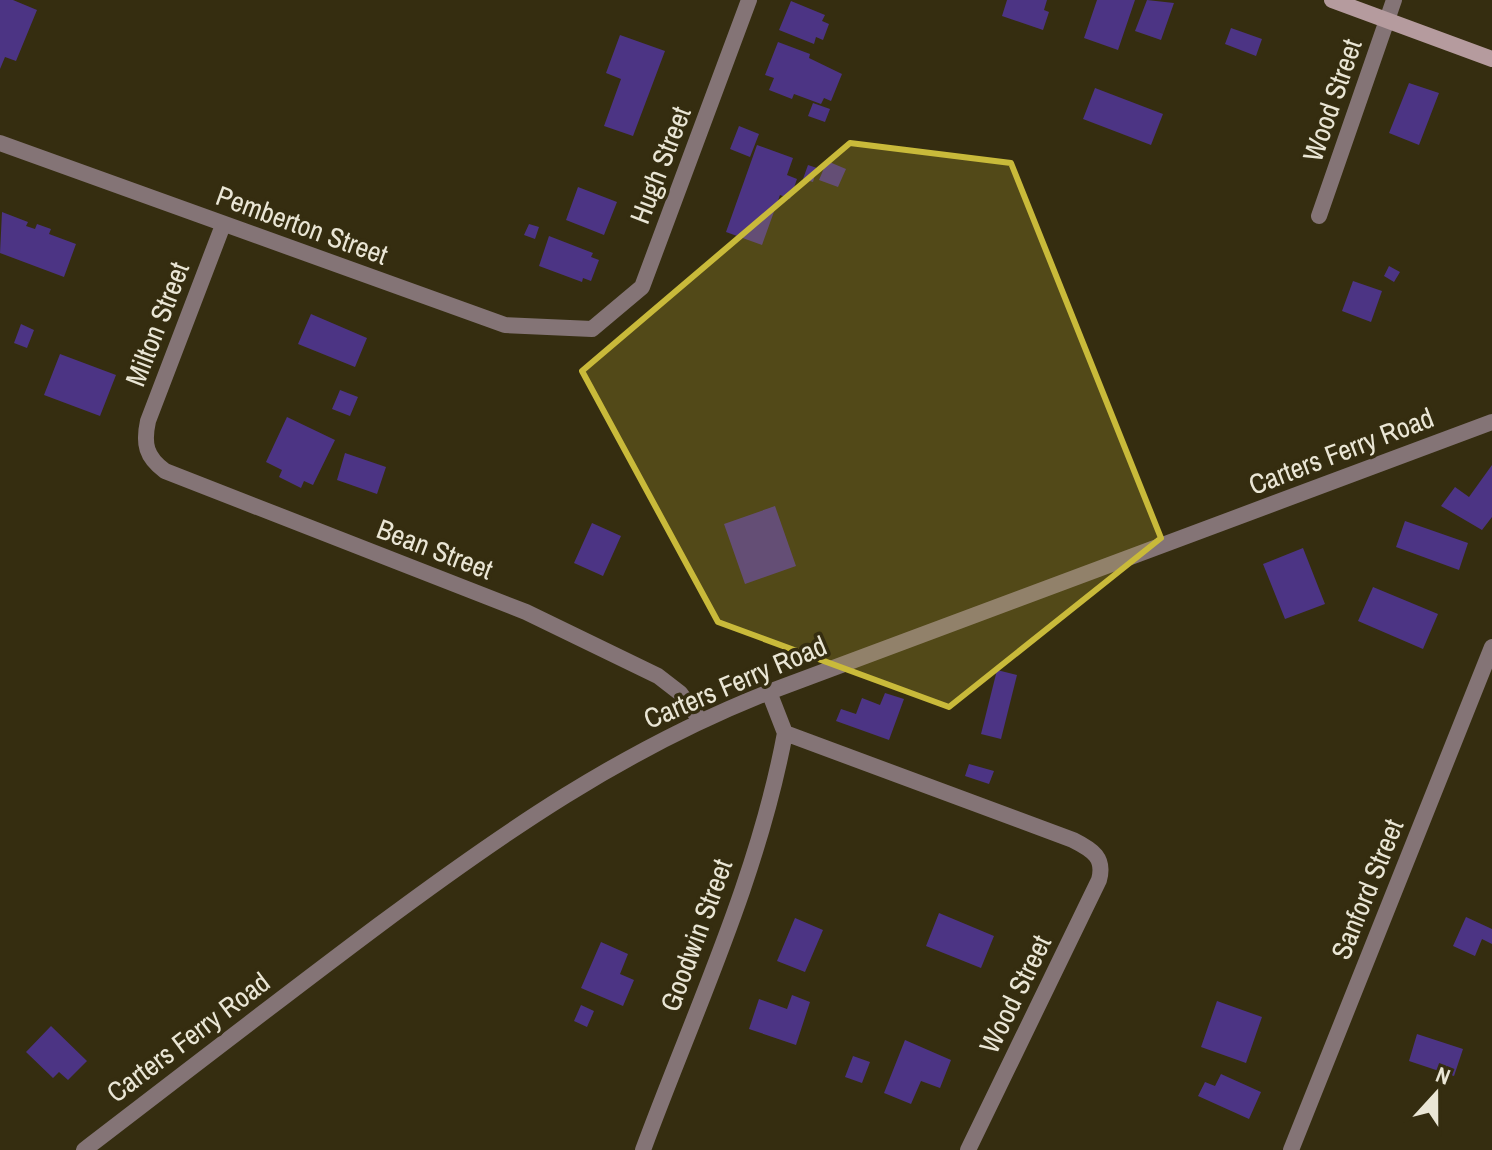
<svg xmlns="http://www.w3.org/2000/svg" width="1492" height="1150" viewBox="0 0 1492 1150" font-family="'Archivo Narrow',sans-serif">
  <rect width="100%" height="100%" fill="#352d10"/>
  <!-- building -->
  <path fill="#4c3484" d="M0 0H13L37 10 16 61 5 57 0 69Z
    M1007 0H1047L1044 10 1049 12 1043 30 1002 16Z
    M1097 0H1135L1118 50 1084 38Z
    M1147 0 1174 3 1161 40 1135 31Z
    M791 1 825 15 822 21 829 24 823 40 816 37 814 44 779 30Z
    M1231 28 1262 39 1256 56 1225 44Z
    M620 35 665 51 633 136 604 126 621 79 606 73Z
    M778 42 810 54 809 58 842 74 831 101 824 98 821 104 794 94 792 99 769 90 774 78 765 75Z
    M1409 83 1439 93 1419 145 1389 133Z
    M1095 88 1163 114 1151 145 1083 119Z
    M813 103 830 109 825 122 808 116Z
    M739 126 759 134 750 157 730 149Z
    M757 145 793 158 787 175 797 179 790 199 780 195 762 245 726 232Z
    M827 161 846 169 838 187 819 180Z
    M808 165 817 168 813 182 803 179Z
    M578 187 617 202 604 235 566 220Z
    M2 212 28 222 26 226 35 229 37 224 51 229 49 234 76 244 64 277 0 253Z
    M529 224 539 227 535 239 524 235Z
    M549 236 593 253 591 257 599 260 591 281 583 278 582 282 539 266Z
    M1389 266 1400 272 1394 282 1384 276Z
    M1353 281 1382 291 1371 322 1342 311Z
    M311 314 367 338 355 367 298 344Z
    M21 324 34 330 27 348 14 343Z
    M60 354 116 375 100 416 44 395Z
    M340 390 358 397 350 416 332 409Z
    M287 417 335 440 313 485 304 481 301 488 279 477 282 470 266 462Z
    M345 453 386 467 377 494 337 480Z
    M1492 465V517L1482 530 1441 506 1455 487 1469 497Z
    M775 506 796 566 745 584 724 524Z
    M1405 521 1468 543 1459 570 1396 547Z
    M592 523 621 536 603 576 574 563Z
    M1303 548 1325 604 1285 619 1263 564Z
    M1373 587 1438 614 1423 649 1358 621Z
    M997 670 1017 675 1001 739 981 734Z
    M885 693 904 699 889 740 836 721 841 709 856 714 862 698 880 705Z
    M969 764 994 771 989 784 965 776Z
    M939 913 994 936 981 968 926 946Z
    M1466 917 1492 929V944L1482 939 1475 956 1453 946Z
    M795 918 823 930 805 972 777 961Z
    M601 942 628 954 620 974 634 980 623 1006 581 988Z
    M792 995 810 1002 796 1045 749 1029 759 999 787 1009Z
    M1217 1001 1262 1017 1246 1063 1201 1047Z
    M581 1005 594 1011 587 1027 574 1021Z
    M51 1026 87 1061 68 1080 59 1072 53 1078 26 1052Z
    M1417 1034 1463 1049 1454 1076 1409 1061Z
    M905 1040 951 1060 940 1088 921 1081 911 1104 884 1093Z
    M853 1056 870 1062 862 1083 845 1077Z
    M1221 1074 1261 1092 1249 1119 1198 1096 1205 1082 1215 1086Z"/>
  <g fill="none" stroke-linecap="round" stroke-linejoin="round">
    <!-- street -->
    <path stroke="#847476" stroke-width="16" d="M0 143 505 325 592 329 642 287 749 0
      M1319 216 1394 0
      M223 225 148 421C143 444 146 457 165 471L526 612 658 676 680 693 700 720
      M769 692 785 733 1073 840C1093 850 1105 858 1099 880L968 1150
      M84 1150C182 1075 280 999 379 925 504 832 622 750 769 692L1492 422
      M643 1150C694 1012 758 878 785 733
      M1291 1150 1492 647"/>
    <!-- secondary -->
    <path stroke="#b59b9e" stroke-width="16" d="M1332 0 1492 59"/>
  </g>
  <!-- marked area -->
  <path fill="#c9ba3a" fill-opacity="0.2" stroke="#c9ba3a" stroke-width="6" stroke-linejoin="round" d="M850 143 1011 163 1161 538 949 707 718 622 582 371Z"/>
  <g text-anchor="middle" stroke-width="7" stroke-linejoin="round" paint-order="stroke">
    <!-- street labels -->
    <g font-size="28" fill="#eae6d5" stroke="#352d10">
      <text transform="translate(1332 100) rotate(-71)" y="10">Wood Street</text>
      <text transform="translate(660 165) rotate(-69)" y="10">Hugh Street</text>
      <text transform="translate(302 225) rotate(20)" y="10">Pemberton Street</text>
      <text transform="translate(157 324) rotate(-69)" y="10">Milton Street</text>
      <text transform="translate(1341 451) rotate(-21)" y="10">Carters Ferry Road</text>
      <text transform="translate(435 549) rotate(21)" y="10">Bean Street</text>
      <text transform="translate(735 682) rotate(-23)" y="10">Carters Ferry Road</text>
      <text transform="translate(1367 889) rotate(-68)" y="10">Sanford Street</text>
      <text transform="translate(696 935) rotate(-70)" y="10">Goodwin Street</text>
      <text transform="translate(1015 994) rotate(-64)" y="10">Wood Street</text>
      <text transform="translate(188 1037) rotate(-37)" y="10">Carters Ferry Road</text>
    </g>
  </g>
  <!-- north arrow -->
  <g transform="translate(1436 1094) rotate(21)" stroke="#352d10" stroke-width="6" paint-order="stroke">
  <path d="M0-6L14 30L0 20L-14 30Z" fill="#eae6d5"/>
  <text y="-12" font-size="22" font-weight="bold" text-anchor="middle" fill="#eae6d5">N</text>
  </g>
</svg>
